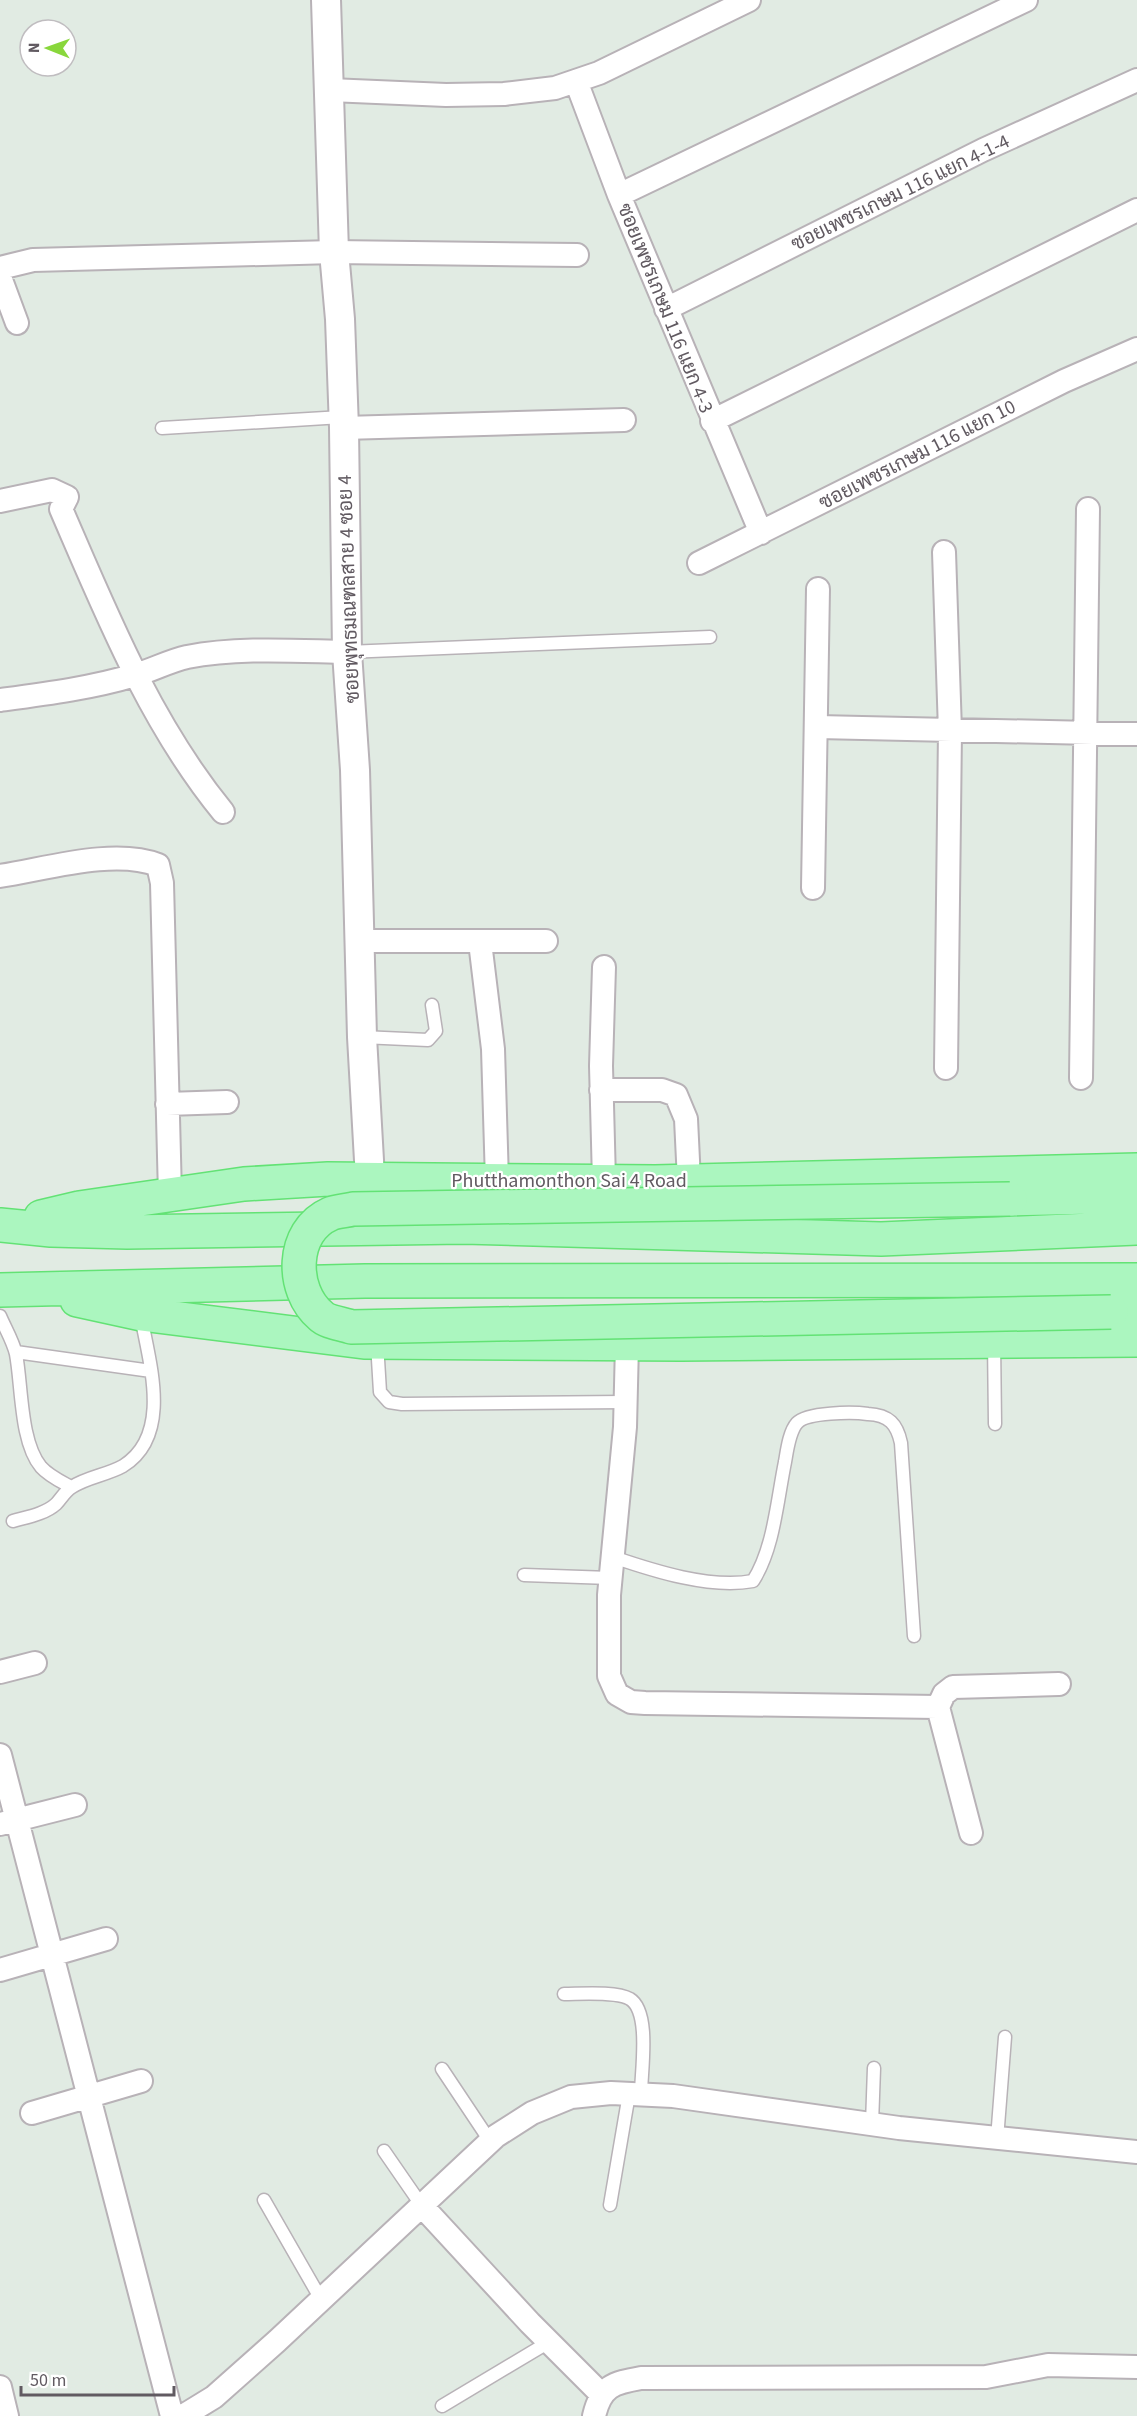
<svg xmlns="http://www.w3.org/2000/svg" width="1137" height="2416" viewBox="0 0 1137 2416" font-family="'Source Sans 3',Sarabun,sans-serif">
  <rect width="100%" height="100%" fill="#e1ebe3"/>
  <g fill="none" stroke-linecap="round" stroke-linejoin="round">
    <defs>
      <path id="service" d="M162 428 342 417
        M347 652 710 637
        M362 1037 428 1040 436 1031 432 1005
        M0 1316C5 1328 13 1341 16 1354 22 1386 20 1442 41 1467 49 1476 60 1481 71 1487
        M994 1341 995 1424
        M377 1343 380 1392 389 1402 402 1404 625 1402
        M16 1352 151 1371
        M13 1521C27 1517 45 1514 56 1504 61 1499 65 1491 72 1487 87 1477 107 1475 123 1466 173 1435 149 1362 141 1316
        M613 1557C654 1571 710 1589 753 1581 774 1548 777 1501 785 1462 787 1451 789 1432 797 1423 807 1412 853 1412 868 1414 889 1415 897 1424 901 1443L914 1636
        M524 1575 610 1578
        M564 1994C580 1994 616 1991 630 1999 651 2012 641 2072 641 2094
        M442 2069 490 2141
        M872 2124 874 2068
        M997 2139 1005 2037
        M384 2151 422 2206
        M264 2200 322 2301
        M610 2205 629 2094
        M442 2406 549 2342"/>
      <path id="minor" d="M576 81 619 195 761 533
        M330 90 446 95 504 94 555 88 599 73 749 0
        M619 195 1026 0
        M0 268 33 260 334 252 577 255
        M0 277 17 323
        M666 309 983 150 1137 80
        M712 421 1137 210
        M344 428 624 420
        M0 501 52 490 67 497 61 509C106 613 150 723 223 812
        M944 552 950 731 946 1068
        M699 563 1064 381 1137 349
        M0 700C45 694 92 688 135 675 153 670 169 661 187 657 240 647 294 651 347 652
        M818 727 1137 734
        M0 876C46 869 114 848 158 865L162 883 170 1195
        M813 888 818 589
        M359 941H546
        M480 942 493 1049 497 1181
        M1081 1078 1088 509
        M601 1090H662L676 1095 686 1119 689 1181
        M167 1104 227 1102
        M604 1181 601 1066 604 967
        M627 1344 625 1427 609 1595V1676L617 1694 631 1702 645 1703 938 1707 971 1833
        M0 1672 35 1663
        M938 1707 944 1694 953 1687 1059 1684
        M0 1755 172 2416
        M0 1824 75 1805
        M0 1970 106 1939
        M32 2113 141 2081
        M422 2206 530 2323 602 2395
        M0 2387 7 2416
        M183 2416 214 2397 277 2341 496 2136 532 2113 571 2097 611 2093 673 2096 899 2128 1137 2152
        M594 2416C601 2386 613 2383 641 2378L986 2377 1048 2365 1137 2367"/>
      <path id="tertiary" d="M326 0 334 252 340 319 344 428 347 652 355 770 362 1037 370 1178"/>
      <path id="primary" d="M1010 1199 1137 1196
        M41 1217 79 1208 244 1184 328 1179 655 1182 1137 1170
        M0 1225 51 1230 127 1232 464 1227 881 1239 1137 1228
        M0 1290 365 1281 1137 1280
        M77 1300 141 1314 364 1342 681 1344 1137 1340
        M1111 1312H1137"/>
    </defs>
    <!-- service casing -->
    <use href="#service" stroke="#b8b2b7" stroke-width="15"/>
    <!-- minor casing -->
    <use href="#minor" stroke="#b8b2b7" stroke-width="26"/>
    <!-- tertiary casing -->
    <use href="#tertiary" stroke="#b8b2b7" stroke-width="32"/>
    <!-- primary casing -->
    <use href="#primary" stroke="#63e275" stroke-width="36"/>
    <!-- service -->
    <use href="#service" stroke="#fff" stroke-width="12"/>
    <!-- minor -->
    <use href="#minor" stroke="#fff" stroke-width="22"/>
    <!-- tertiary -->
    <use href="#tertiary" stroke="#fff" stroke-width="28"/>
    <!-- primary -->
    <use href="#primary" stroke="#abf6bf" stroke-width="33"/>
    <defs>
      <path id="primary-bridge" d="M1010 1199 353 1209C346 1211 337 1211 330 1214 291 1231 290 1290 321 1316 327 1322 343 1324 351 1327L1111 1312"/>
    </defs>
    <!-- primary-bridge casing -->
    <use href="#primary-bridge" stroke="#63e275" stroke-width="36" stroke-linecap="butt"/>
    <!-- primary-bridge -->
    <use href="#primary-bridge" stroke="#abf6bf" stroke-width="33"/>
  </g>
  <g text-anchor="middle" stroke-width="4.5" stroke-linejoin="round" paint-order="stroke">
    <!-- street labels -->
    <g font-size="20" fill="#615a61" stroke="#fff">
      <text transform="translate(900 192) rotate(-26)" y="7">ซอยเพชรเกษม 116 แยก 4-1-4</text>
      <text transform="translate(666 308) rotate(68)" y="7">ซอยเพชรเกษม 116 แยก 4-3</text>
      <text transform="translate(917 454) rotate(-27)" y="7">ซอยเพชรเกษม 116 แยก 10</text>
      <text transform="translate(348 589) rotate(-92)" y="7">ซอยพุทธมณฑลสาย 4 ซอย 4</text>
      <text x="569" y="1187">Phutthamonthon Sai 4 Road</text>
    </g>
  </g>
  <!-- north arrow -->
  <g transform="translate(48 48) rotate(271)"><circle r="28" fill="#ffffff" stroke="#c0bdc0" stroke-width="1.5"/>
  <path d="M0-4.5L10 22L0 15L-10 22Z" fill="#89d73c"/>
  <text y="-9" font-size="16" font-weight="bold" text-anchor="middle" fill="#615a61">N</text>
  </g>
  <!-- scale -->
  <path d="M21 2386v9h153v-9" fill="none" stroke="#615a61" stroke-width="3"/>
  <text x="30" y="2386" font-size="18" fill="#615a61" stroke="#ffffff" stroke-width="4.5" paint-order="stroke">50 m</text>
</svg>
